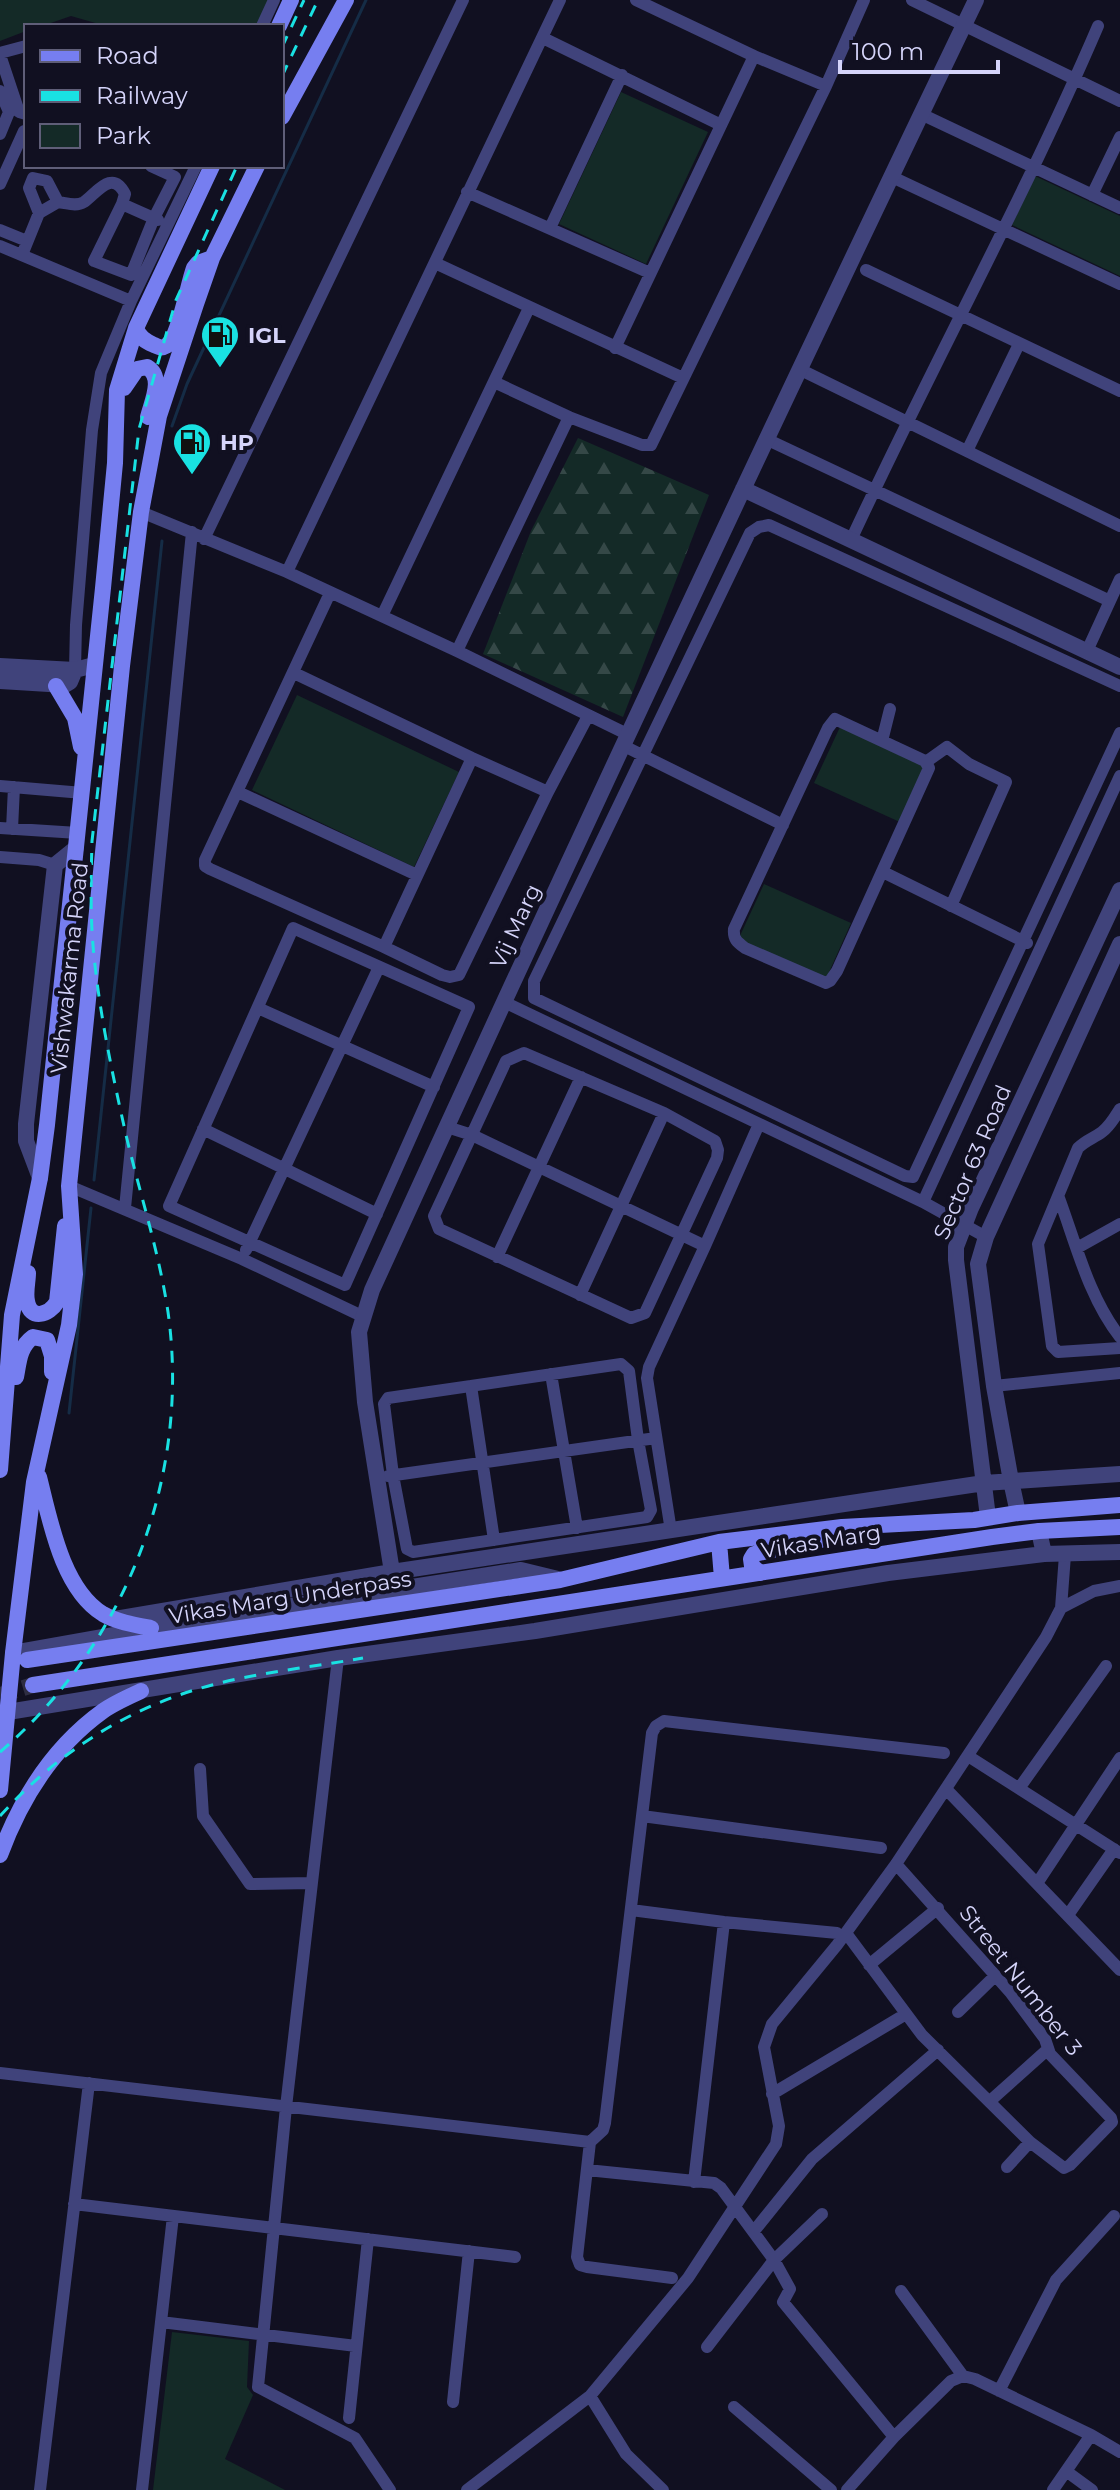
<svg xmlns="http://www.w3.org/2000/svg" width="1120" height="2490" viewBox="0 0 1120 2490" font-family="Montserrat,sans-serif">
  <defs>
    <pattern id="forest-firs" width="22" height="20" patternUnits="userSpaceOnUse" patternTransform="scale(2)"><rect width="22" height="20" fill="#142a27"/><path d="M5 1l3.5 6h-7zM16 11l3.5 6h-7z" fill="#354847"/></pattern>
  </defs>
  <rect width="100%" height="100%" fill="#111021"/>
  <!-- green -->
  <path fill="#142a27" d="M0 0H269L257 26H106L71 16 42 26H26V31L0 41Z
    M621 92 708 132 646 264 559 224Z
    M1035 176 1120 216V276L1012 225Z
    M297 695 459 772 414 867 252 790Z
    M840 727 927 766 902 823 814 783Z
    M764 884 851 923 826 979 738 940Z
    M172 2332 249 2341 247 2387 253 2395 225 2459 285 2490H153Z"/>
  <!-- forest -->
  <path fill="url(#forest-firs)" d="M578 438 709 495 623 717 483 654 531 531Z"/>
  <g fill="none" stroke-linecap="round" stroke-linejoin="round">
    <!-- stream -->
    <path stroke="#152c46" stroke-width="3" d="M172 426 187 384 366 0
      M94 1180 162 541
      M69 1413 91 1208"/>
    <!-- secondary-tunnel -->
    <path stroke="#2e2d42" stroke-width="16" stroke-dasharray="16 8" stroke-linecap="butt" d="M0 1695 33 1685"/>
    <!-- minor -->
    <path stroke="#40437b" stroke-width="12" d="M636 0 754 56 826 86
      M912 0 1120 101
      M262 26 274 0
      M543 38 721 125
      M0 53 26 46
      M0 55 19 112 26 114
      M0 91 9 112 0 134
      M921 114 1120 208
      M890 176 1120 284
      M0 184 24 131 26 132
      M467 192 650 273
      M1092 195 1120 137
      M122 204 94 261 131 275 154 218 175 177 151 166
      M39 213 58 202C67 203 76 207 84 202 96 194 112 168 125 194L122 204 158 220
      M550 228 622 75
      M0 230 27 241
      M0 246 131 301
      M22 255 39 213 29 188 33 178 47 181 58 202
      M435 263 683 378
      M866 270 1120 391
      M615 348 754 56
      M799 369 1120 526
      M494 382 569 417 642 445H651L826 86 864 0
      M766 439 1110 601
      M967 451 1019 344
      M141 512 287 572 457 651 629 735
      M204 539 463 0
      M851 540C931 367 1023 201 1098 26
      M287 572 560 0
      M330 593 205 860V866L210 869 384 947 442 975 450 977 459 975 548 792 588 716
      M382 616 529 308
      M457 651 569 417
      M1087 651 1120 579
      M75 670 76 625 92 430 101 373 131 301 196 166
      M294 673 472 758 548 792
      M1120 686 769 525 759 527 750 533 534 981V998L905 1176 913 1177 1120 733
      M835 719 925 761 929 768 837 971 830 981 826 983 745 948C737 942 733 939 734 929L828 728Z
      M882 741 890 709
      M624 746 783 825
      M926 762 947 747 969 764 1006 782 951 906
      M0 786 83 793
      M238 792 417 875
      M0 828 78 833
      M12 829 14 787
      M0 857 39 860 55 865
      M883 872 1027 943
      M293 928 469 1007 345 1285 169 1206Z
      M384 947 472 758
      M504 1002 923 1202 986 1237
      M258 1008 434 1087
      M524 1053 664 1113 715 1141 718 1150 717 1158 645 1313 631 1318 439 1229 434 1216 506 1061Z
      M1120 1109C1115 1117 1110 1126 1102 1132 1094 1138 1086 1140 1078 1148L1038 1244 1052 1346 1058 1352 1120 1348
      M447 1127 472 1135 705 1246
      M203 1129 377 1214
      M69 1186 242 1259 364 1317
      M1059 1198C1076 1244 1089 1298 1120 1337
      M923 1202 1120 776
      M125 1208 192 532
      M1077 1248 1120 1224
      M246 1250 379 967
      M497 1257 581 1077
      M580 1295 664 1113
      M621 1364 629 1371 638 1440 651 1510 647 1517 413 1552 407 1549 393 1475 384 1404 388 1398Z
      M551 1374 577 1528
      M471 1386 494 1540
      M994 1386 1120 1373
      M388 1476 656 1438
      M671 1531 647 1378 649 1367 705 1246 759 1124
      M1061 1608 1065 1555
      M338 1658 286 2107 258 2387 355 2438 390 2490
      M968 1756 1120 1853
      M200 1769 203 1816 250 1884 312 1883
      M1020 1787 1106 1666
      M946 1789 1120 1970
      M642 1816 881 1848
      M1038 1882 1120 1758
      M631 1910 724 1922 837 1933
      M1068 1915 1114 1849
      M846 1933 922 2035 1030 2142 1064 2168 1070 2165 1112 2122 1111 2118 1050 2054 1045 2039 1010 1992 896 1864
      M869 1965 938 1908
      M958 2012 995 1976
      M0 2073 590 2142
      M772 2094 906 2014
      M990 2101 1047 2050
      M1007 2167 1030 2142
      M587 2170 714 2183 721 2188 774 2260 790 2289 783 2302 894 2437
      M694 2182 724 1922
      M74 2204 515 2257
      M754 2231 812 2159 938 2050
      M672 2278 587 2267 580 2265 577 2257 590 2142 603 2130 605 2123 652 1733 656 1726 664 1721 944 1753
      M901 2291 963 2376
      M161 2322 356 2346
      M707 2347 774 2260 822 2214
      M999 2391 1056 2280 1114 2216
      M590 2396 626 2454 663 2490
      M453 2402 469 2251
      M734 2407 831 2490
      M349 2418 368 2239
      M1091 2435 1120 2452
      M1066 2471 1092 2490
      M40 2490 89 2083
      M142 2490 173 2216
      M467 2490 590 2396 688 2278 776 2144 779 2126 764 2047 772 2024 837 1945 896 1864 1046 1637 1061 1608 1094 1591 1120 1586
      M847 2490 894 2437 951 2381 963 2376 975 2379 1091 2435 1053 2490"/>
    <!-- tertiary -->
    <path stroke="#40437b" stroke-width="16" d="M743 489 1120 667
      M0 666 75 670 94 665
      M0 681 65 685 70 682 75 670
      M40 1178 26 1141V1124L55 865 76 848
      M1018 1513 1011 1481 994 1386 978 1264 986 1237 1120 944
      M988 1517 956 1260V1247L971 1208 1120 890
      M1039 1531 1044 1554 1120 1552
      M392 1572 365 1402 359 1332 372 1290C569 858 770 428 976 0
      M115 1619 392 1572 984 1483 1120 1474
      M13 1653 193 1621 521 1570 558 1579
      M8 1712 338 1658 535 1631 888 1573 1044 1554"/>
    <!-- secondary -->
    <path stroke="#767ef0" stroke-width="16" d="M279 26 291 0
      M282 117 346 0
      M136 328C139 337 145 341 154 345 159 347 161 349 166 346 179 339 188 283 194 268L198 263 212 258
      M124 388 137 369 147 367C164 377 152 401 148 417
      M56 686 75 718 81 747
      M28 1273C28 1281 25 1292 27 1301 30 1321 49 1315 57 1302L65 1226
      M16 1377C19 1362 19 1347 33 1337L47 1340 52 1356V1372
      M0 1470 12 1315 40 1178 47 1125 103 588 115 463 117 390 136 328 212 166
      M39 1477C50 1520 62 1589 103 1614 117 1622 135 1625 151 1628
      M719 1542 722 1578
      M760 1573 752 1566 751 1559 754 1554 830 1538
      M27 1660 560 1580 719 1542 842 1527 974 1520 1018 1513 1120 1505
      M33 1685 992 1537 1039 1531 1120 1527
      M0 1790 13 1653 34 1482 69 1325 75 1274 69 1186 122 666 141 512 159 416 196 304 212 258 257 166
      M0 1855C21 1798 53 1747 103 1711 114 1703 128 1697 141 1691"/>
    <!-- rail -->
    <path stroke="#19e1e2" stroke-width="3" stroke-dasharray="12 10" stroke-linecap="butt" d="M282 47 304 0
      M282 76 318 0
      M0 1752C126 1644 191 1476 168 1312 159 1252 140 1194 126 1135 113 1077 100 1016 94 956 90 918 91 880 92 841L139 429 176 300 237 166
      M0 1816C57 1753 128 1707 212 1685 261 1672 313 1667 363 1658"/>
  </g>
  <!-- icons -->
  <defs>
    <symbol id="fuel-pin" viewBox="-11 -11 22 30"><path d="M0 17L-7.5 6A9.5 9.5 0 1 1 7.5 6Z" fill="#19e1e2" stroke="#111021"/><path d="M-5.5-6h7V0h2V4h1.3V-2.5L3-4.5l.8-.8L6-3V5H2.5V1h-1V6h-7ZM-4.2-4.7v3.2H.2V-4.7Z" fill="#111"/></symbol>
  </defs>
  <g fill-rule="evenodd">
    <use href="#fuel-pin" x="198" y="313" width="44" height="60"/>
    <use href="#fuel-pin" x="170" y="420" width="44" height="60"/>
  </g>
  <g text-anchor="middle" stroke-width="8" stroke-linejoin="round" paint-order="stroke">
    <!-- poi labels -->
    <g font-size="22" font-weight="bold" fill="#d5d4fa" stroke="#111021" text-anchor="start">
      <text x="248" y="343">IGL</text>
      <text x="220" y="450">HP</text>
    </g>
    <!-- street labels -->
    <g font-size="22" fill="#d5d4fa" stroke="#111021">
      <text transform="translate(515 926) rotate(-65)" y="8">Vij Marg</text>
      <text transform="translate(69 968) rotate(-84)" y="8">Vishwakarma Road</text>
      <text transform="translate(972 1162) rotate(-67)" y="8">Sector 63 Road</text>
      <text transform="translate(821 1541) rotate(-9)" y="8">Vikas Marg</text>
      <text transform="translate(290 1597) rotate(-9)" y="8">Vikas Marg Underpass</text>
      <text transform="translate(1021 1980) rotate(52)" y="8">Street Number 3</text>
    </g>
  </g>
  <!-- legend -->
  <rect x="24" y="24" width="260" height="144" fill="#111021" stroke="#5f5e78" stroke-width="2"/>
  <rect x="40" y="50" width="40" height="12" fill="#767ef0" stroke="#5f5e78" stroke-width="2"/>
  <text x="96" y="64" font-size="24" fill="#d5d4fa">Road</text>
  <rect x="40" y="90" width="40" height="12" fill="#19e1e2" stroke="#5f5e78" stroke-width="2"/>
  <text x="96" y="104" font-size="24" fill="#d5d4fa">Railway</text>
  <rect x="40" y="124" width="40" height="24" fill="#142a27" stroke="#5f5e78" stroke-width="2"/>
  <text x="96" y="144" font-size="24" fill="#d5d4fa">Park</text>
  <!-- scale -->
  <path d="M840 60v12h158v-12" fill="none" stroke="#d5d4fa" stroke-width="4"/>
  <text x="852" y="60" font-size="24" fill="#d5d4fa" stroke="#111021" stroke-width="6" paint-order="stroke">100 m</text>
</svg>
